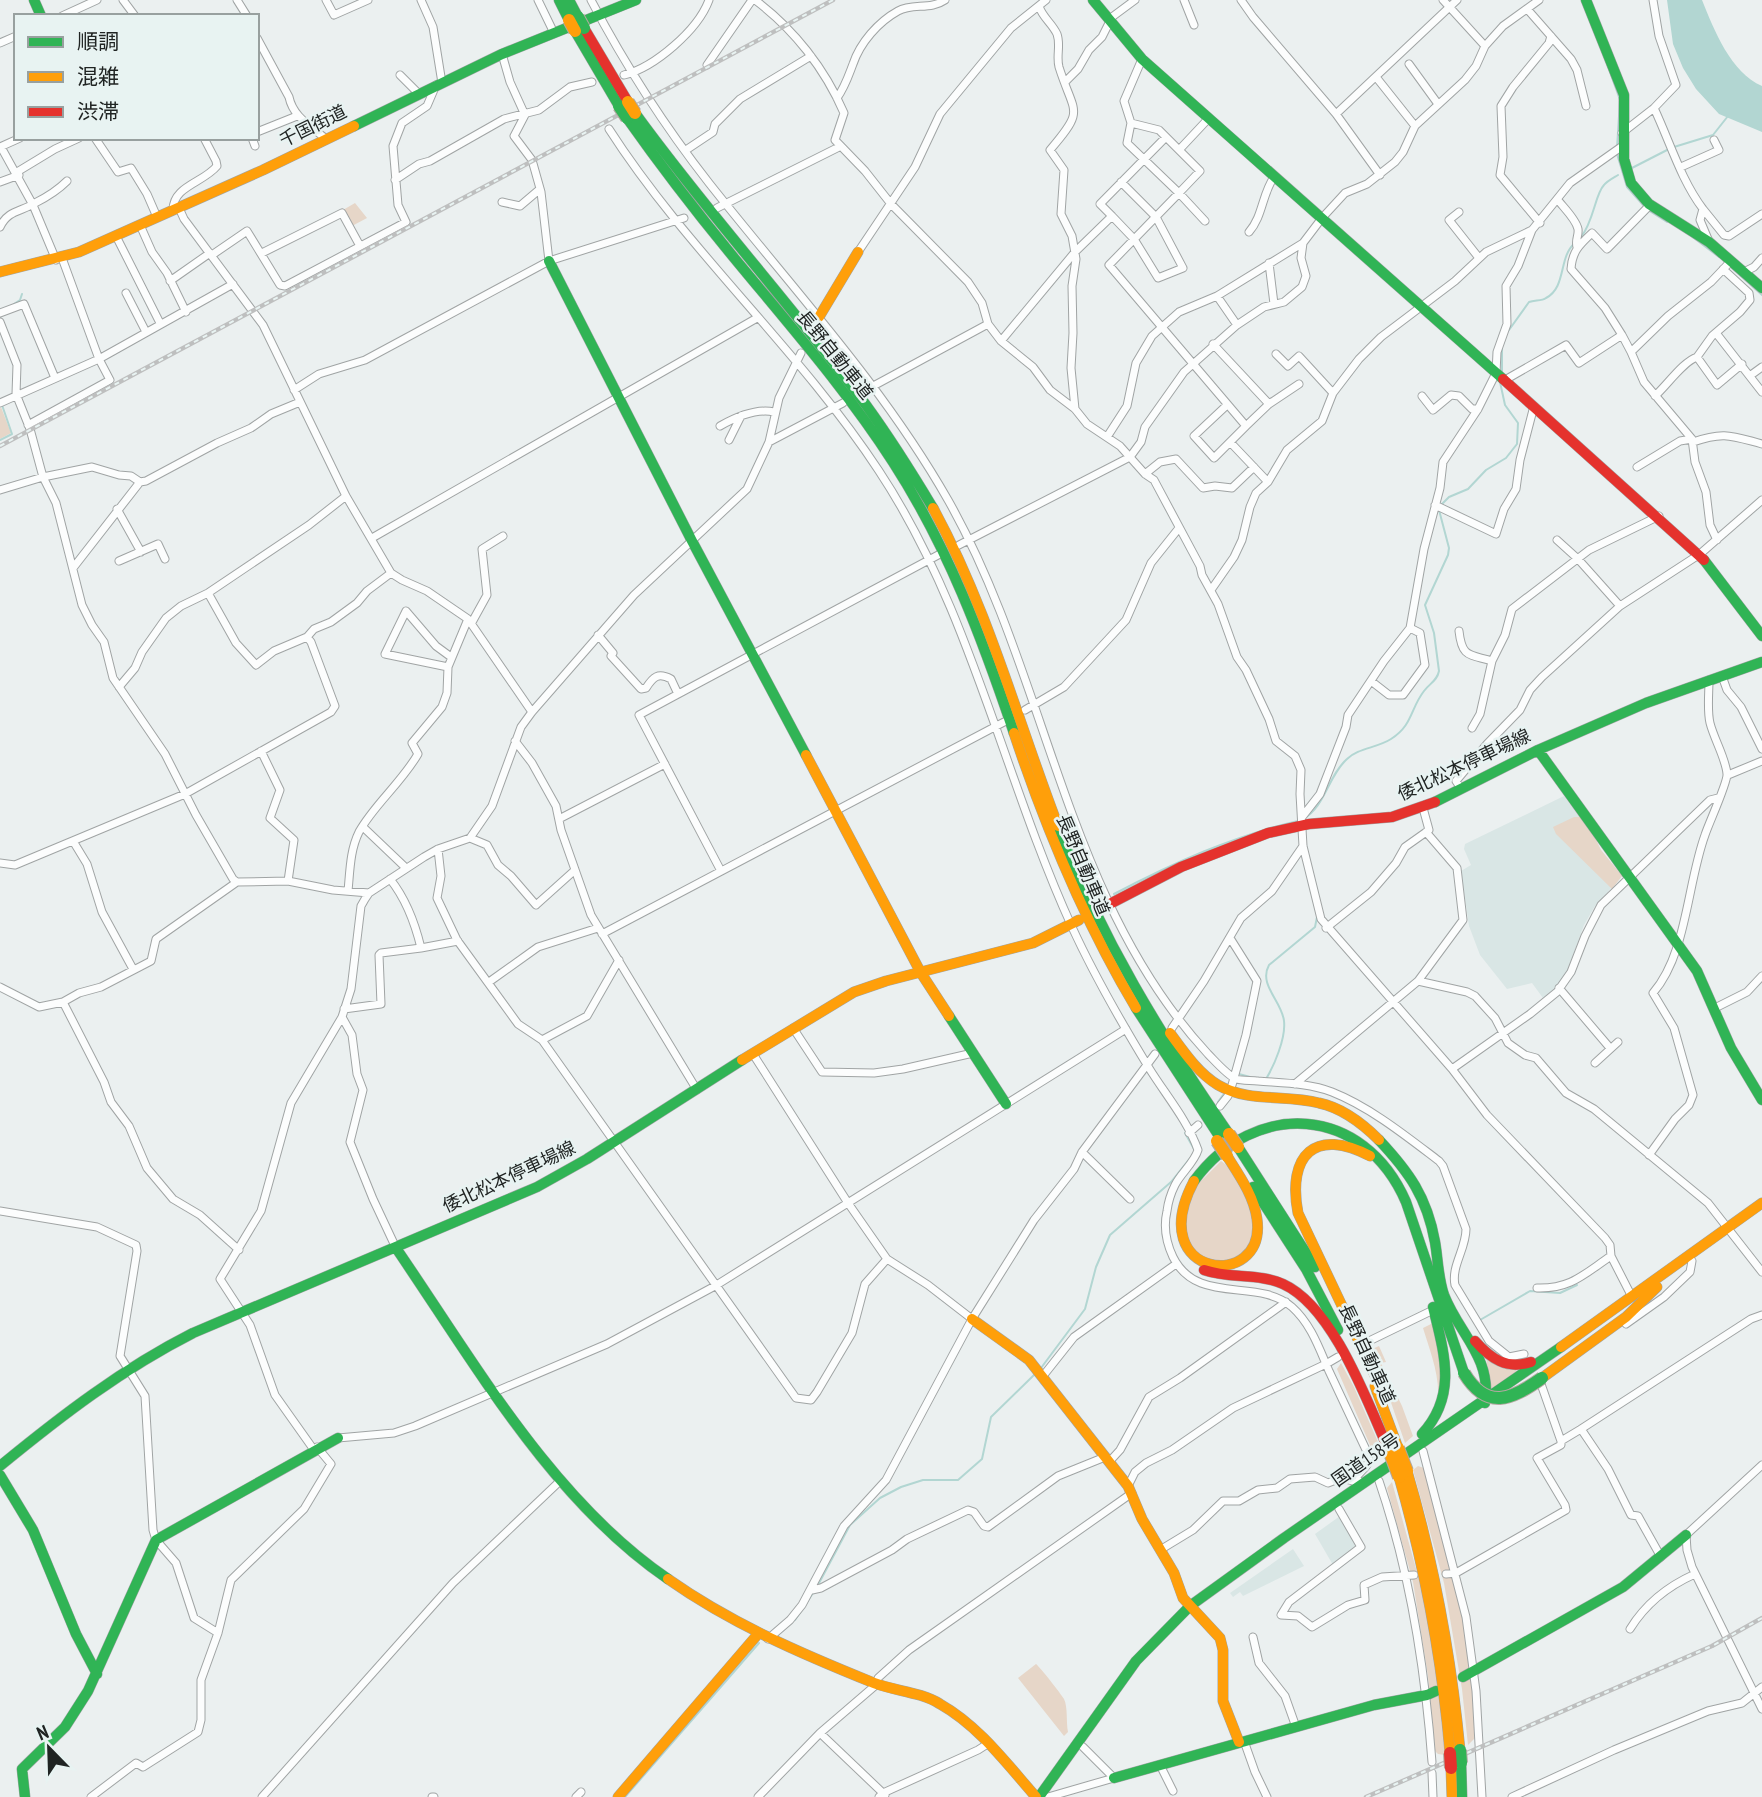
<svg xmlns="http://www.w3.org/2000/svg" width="1762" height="1797" viewBox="0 0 1762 1797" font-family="'PT Sans Narrow','Noto Sans JP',sans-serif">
  <rect width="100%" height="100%" fill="#ebf0f0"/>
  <!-- built -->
  <path fill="#d9e6e5" d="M1564 796 1595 838 1601 850 1622 876 1595 906 1584 925 1566 974 1558 986 1543 998 1532 983 1507 989 1480 955 1469 926 1461 871 1471 865 1464 849 1465 844Z
    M1340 1516 1356 1546 1333 1565 1315 1534Z
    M1293 1549 1304 1566 1243 1596 1240 1592 1233 1597 1230 1593Z"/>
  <!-- green -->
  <path fill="#e6d6c8" d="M355 203 367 218 352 226 343 210Z
    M1 407 11 433 0 439V409Z
    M1574 817H1580L1595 838 1601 850 1622 876 1612 889 1556 834 1553 827Z
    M1221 1161 1229 1167 1251 1205 1255 1230 1246 1251 1231 1261H1207L1186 1242V1208L1198 1184Z
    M1433 1323C1440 1348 1450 1388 1438 1412 1436 1417 1431 1421 1428 1425L1426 1424C1451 1401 1431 1355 1423 1328Z
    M1379 1346 1386 1362 1381 1363 1402 1406 1413 1436 1405 1443 1387 1391 1370 1350Z
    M1486 1355 1517 1371 1490 1392Z
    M1341 1363 1354 1387 1385 1458H1380L1373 1452 1337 1369Z
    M1418 1466 1424 1468 1454 1577 1468 1641 1476 1729 1475 1738 1468 1745 1462 1689 1444 1583 1413 1470Z
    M1392 1482 1423 1594 1437 1675 1445 1755 1438 1754 1435 1751 1428 1676 1413 1582 1387 1488Z
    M1036 1664C1040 1667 1061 1694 1064 1699 1068 1707 1066 1722 1068 1732L1064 1736 1018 1678Z"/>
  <!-- water -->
  <path fill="#b2d6d2" d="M1667 0H1702C1714 30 1731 73 1762 86V132L1719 114 1696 89 1683 68 1673 44Z"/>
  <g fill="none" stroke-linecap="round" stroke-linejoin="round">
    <!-- stream -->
    <path stroke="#b2d6d2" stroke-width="2" d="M1603 52 1620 100 1617 148
      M1674 147 1713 135 1728 116
      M1617 154 1627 187 1644 206
      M1630 169 1669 149
      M1648 210 1667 222
      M1690 235 1719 257
      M1581 237C1594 221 1595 194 1604 185 1607 181 1613 178 1618 175
      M1731 267 1762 295
      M14 304 20 300 22 294
      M1509 330 1529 302C1535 300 1542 301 1546 298 1567 287 1558 257 1575 243
      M1502 348V373
      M0 440 12 434 2 405
      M1441 505 1449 497 1468 489 1486 470 1506 458 1517 444 1518 423 1505 405 1500 382
      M1303 819C1325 807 1328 776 1347 759 1358 748 1377 748 1391 739 1413 725 1410 709 1424 691 1430 683 1437 681 1439 671L1434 633 1425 605 1448 555 1449 548 1439 510
      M1114 894C1173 863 1233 836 1298 821
      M1239 1074 1250 1077
      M1266 1079C1274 1066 1286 1038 1284 1021 1282 1001 1258 985 1269 965L1315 927 1317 917
      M1218 1102 1223 1095
      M1185 1133 1194 1149
      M1480 1320 1530 1291 1560 1293 1577 1285
      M1041 1368 1085 1309 1096 1267 1110 1235 1171 1182 1191 1157
      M818 1585 850 1525 880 1498 901 1487 923 1480H958L982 1459 991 1417 1035 1374
      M795 1620 813 1593
      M625 1797 759 1643"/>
    <defs>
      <path id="street" d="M123 0 135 16
        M237 0 247 16
        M326 0 334 15 368 0
        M421 0 433 27 442 83
        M538 0 554 33
        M591 0C623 61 666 128 709 183 791 287 882 384 948 500 1049 678 1064 899 1208 1054 1215 1061 1227 1075 1236 1079 1242 1081 1252 1080 1258 1081 1283 1083 1309 1083 1332 1092 1370 1107 1406 1136 1439 1161L1443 1166 1466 1229C1466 1249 1451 1266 1455 1285L1489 1341 1509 1357 1524 1354
        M755 0C794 29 825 69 844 113L835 140 865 171 891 204 968 282 982 303 988 324 1001 341 1033 367 1050 390 1075 409 1087 424 1120 446 1145 474 1154 480 1200 566 1202 575 1218 604 1237 657 1246 670 1269 719 1276 741 1295 756 1301 770 1300 794 1303 846 1321 919 1452 1069 1487 1115 1605 1238 1610 1245 1611 1256 1632 1297
        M1184 0 1194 25
        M1241 0 1253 17 1336 114 1380 175
        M1443 0 1485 46
        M1039 6C1042 17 1052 23 1057 34 1061 45 1056 56 1059 67 1074 115 1086 108 1050 150L1064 170 1061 214 1072 236 1076 259 1072 286 1073 333 1071 368 1075 409
        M1528 10 1571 59 1577 70 1586 106
        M62 16 97 0
        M257 38 289 97C293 117 311 126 326 139
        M0 43 16 36
        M502 54 510 82 525 115 514 136 532 160 541 192 549 261
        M1142 59 1124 101 1131 123 1127 143 1179 193 1200 171 1179 150 1209 118
        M1409 64 1438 104
        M707 65 752 0
        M400 75 419 94
        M624 75C655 67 698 30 709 0
        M1376 77 1415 126
        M1065 82 1078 69 1089 50 1102 37 1112 17 1135 0
        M837 98C845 87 848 77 853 64 860 43 878 22 898 11 912 3 931 10 945 0
        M1654 108C1670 142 1681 180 1703 209L1700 220 1708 239
        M1336 114 1457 0
        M1131 123 1159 130 1179 150
        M609 129C688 252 799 349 879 471 971 610 1003 776 1072 927 1094 975 1121 1022 1149 1068 1165 1094 1188 1121 1198 1150 1194 1163 1181 1173 1175 1185 1171 1193 1168 1203 1167 1211 1163 1228 1166 1242 1173 1257 1197 1306 1258 1277 1292 1307 1311 1324 1319 1348 1329 1371 1342 1399 1355 1426 1368 1454 1371 1467 1362 1468 1356 1478L1362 1484
        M257 132 297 116
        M1622 133 1654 108 1676 85 1659 36 1653 0
        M95 138 118 172 131 168 147 194 157 217
        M252 138 255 146
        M0 147 20 138
        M1 147 33 205 56 260
        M686 150 713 132 715 124 740 99 811 56
        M1681 167 1719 150 1714 140
        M17 172 55 149 79 138
        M395 180 419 164 430 161 504 119 539 110 570 87 592 82
        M0 182 19 175
        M1557 199C1563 207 1576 219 1578 229 1579 236 1575 239 1577 247
        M502 202 520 206 540 189
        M179 208 184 219 263 325 346 496 391 573 402 580 427 591 468 619 532 712
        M717 208 839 147
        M1703 209 1724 235 1729 236 1762 214
        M173 210C173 186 203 183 217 166L216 161 204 138
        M1459 212 1449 220 1479 258
        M1112 216 1134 239 1158 278 1183 268 1156 217 1121 182
        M1205 221 1179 193 1109 265 1246 426 1269 404 1213 344
        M1540 223 1500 175 1503 157 1501 106 1513 87 1549 43 1551 36
        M140 225 152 252 167 273 186 312
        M0 227C8 210 21 212 35 203 47 197 58 190 67 181
        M1249 232C1263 216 1262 194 1274 177
        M116 236 160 323
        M858 252 915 167 940 114 1011 28 1046 0
        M262 253 342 213 360 246
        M212 255 247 231 280 285 285 286 406 222 398 205 393 146 402 123 427 106 436 85
        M1269 263 1274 304
        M1723 269 1749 293 1750 300 1740 312 1712 336 1697 357 1717 385 1742 364
        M1744 272 1754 267 1762 258
        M170 281 210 253
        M126 293 146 332
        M1217 296 1237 325
        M0 313 24 304 55 378
        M0 322 17 365 16 394 30 429 43 477 56 503 82 605 92 625 104 642 113 678 165 754 196 815 233 879 237 882
        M1716 333 1762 392
        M1622 335 1605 308 1571 269C1572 252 1579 245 1592 233L1607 249 1650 205
        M1001 341 1075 252 1112 216 1100 204 1166 137
        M1631 352 1644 382 1692 439 1695 462 1706 492 1710 525 1717 540
        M1276 354 1288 366 1299 356 1333 393
        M1751 375 1762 367
        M1505 380 1566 345 1579 363 1622 335 1631 352 1668 316 1711 282 1731 261
        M294 390 319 374 365 360 549 261 684 218
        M864 391 988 324
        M1422 396 1433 410 1451 395 1459 396 1472 409H1478
        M1655 396C1667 385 1684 361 1697 357
        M0 403 99 359 233 284
        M1269 404 1299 384
        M1227 405 1194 436 1214 458 1246 426
        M28 425 110 380 99 359 62 258
        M720 426C736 417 756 408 774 412
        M1107 437 1127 406 1136 363 1152 336 1179 312 1217 296 1303 243
        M729 440 741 416
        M769 442 843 403
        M1230 442 1268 482
        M1693 442C1724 431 1732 436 1762 444
        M1637 467 1680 441 1692 439
        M1145 474 1160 462 1176 459 1203 488 1215 486 1232 488 1254 467
        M0 490 43 477 92 467 119 475 131 476 140 482
        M1435 505 1496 534 1504 509 1516 489 1520 460 1534 406
        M117 509 141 552
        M372 538 757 318
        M1557 540 1578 559 1620 606
        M959 545 1130 457 1141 442 1145 427 1184 372 1237 325 1264 307 1284 302 1302 287 1306 276 1301 258 1303 243 1322 218 1345 193 1367 184 1395 162 1403 152 1415 126 1465 80 1476 66 1485 46 1503 26 1539 0
        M119 561 158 544 165 559
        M73 568 140 482 146 481 217 443 251 428 271 414 300 402
        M1211 590 1234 557 1242 540 1250 507 1256 493 1268 482 1287 450 1322 421 1333 393 1359 359 1381 337 1455 281 1486 252 1532 230 1570 183 1621 147
        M208 593 236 643 256 665 274 651 307 637
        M471 624 487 595 482 549 503 536
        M1459 631C1462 658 1469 654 1492 661
        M598 635 613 653 611 656 641 689 646 688C653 677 658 672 671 679L678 694
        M448 667 385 654 406 611 436 646 451 657
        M1722 676 1727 690 1741 707 1762 749
        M1371 681 1389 695H1403L1425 665 1420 633 1410 628
        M119 687 135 668 142 652 166 618 181 606 208 593 309 525 346 496
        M1025 710 1064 687 1126 620 1151 563 1179 528
        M1472 728 1480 714 1492 661 1505 635 1512 609 1589 550 1659 516
        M515 741 532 763 556 806 561 830 591 915 697 1090
        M261 751 280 790 270 818 294 840 288 881
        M1728 775 1762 761
        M1460 787 1456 781 1487 744 1520 710 1530 690 1542 677 1620 606 1700 554 1762 500
        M1302 817 1320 794 1346 727 1348 715 1384 661 1410 628 1424 549 1440 488 1443 462 1478 409 1496 373 1497 352 1507 324 1506 286 1518 266 1532 230
        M559 819 665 764
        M363 827 406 868
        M470 838 487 845 498 865 511 876 536 905 575 870
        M73 841 87 864 102 912 133 969
        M438 849 441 876 437 898 457 940 518 1024 542 1040 796 1398 811 1400 817 1392 852 1333 865 1284 887 1259
        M0 863 15 865 185 794 331 712 335 706 311 642 307 637 314 629 331 622 357 603 367 591 391 573
        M721 871 639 715 940 554
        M348 891C350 871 350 850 359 832 373 806 402 782 418 754L412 743 442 707 447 693 448 667 468 619
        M1326 928 1371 892 1396 863 1405 847 1429 830 1423 808
        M602 934 1004 722
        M1230 938 1257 981 1246 1035 1232 1085
        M421 948 458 941
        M1418 981 1467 992 1475 996 1495 1018 1508 1043 1525 1055 1536 1058 1566 1093 1594 1109 1708 1203 1762 1272
        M489 982 538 947 598 928
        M0 987 39 1007 63 1002 79 993 101 987 151 961 156 939 237 882 288 881 333 890 369 893
        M1559 988 1610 1048
        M63 1002 104 1082 111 1102 129 1126 147 1168 173 1199 200 1215 239 1250
        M1715 1008 1747 992 1762 976
        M344 1009 381 1004 379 955 381 953 421 948C415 923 406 899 390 879
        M342 1017 352 1035 357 1074 363 1090 350 1142 373 1199 396 1248
        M793 1028 822 1072 874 1073 903 1069 973 1053
        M1172 1028 1204 981 1241 918 1272 891 1303 846
        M542 1040 587 1016 619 960
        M753 1054 848 1203 887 1259 928 1285 972 1319
        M1595 1063 1618 1042
        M1452 1069 1530 1014 1557 992 1571 972 1585 936 1601 905 1710 800 1718 798
        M1295 1084 1418 981 1463 920 1457 868 1426 832
        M1220 1106 1228 1096
        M1189 1133 1198 1125
        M1082 1152 1130 1199
        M1649 1155 1675 1119 1689 1105 1693 1095 1674 1028 1653 993C1687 954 1687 884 1705 835 1708 825 1728 782 1727 774 1726 759 1714 739 1710 723 1707 711 1709 693 1709 680
        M0 1211 97 1227 136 1245 137 1251 120 1356 145 1396 153 1530 156 1540 176 1563 194 1618 218 1633
        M1537 1288C1571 1289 1584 1274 1611 1256
        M1626 1324 1664 1297 1690 1272 1692 1261
        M1365 1343 1429 1312
        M1043 1376 1074 1337 1176 1264
        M1541 1384 1561 1441
        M338 1438 394 1433 415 1426 607 1344 715 1286 1126 1029
        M314 1450 275 1395 250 1325 220 1279 261 1211 291 1103 342 1017 351 989 361 906 365 899 369 893 424 857 438 849 470 838 492 806 521 727 532 712 634 595 747 489 769 442 779 398 801 353
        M1423 1451 1466 1617 1476 1691 1482 1797
        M1109 1462 1120 1450 1149 1397 1180 1378 1286 1302
        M1762 1465 1686 1535 1687 1550 1692 1567 1762 1709
        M1379 1481C1410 1572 1425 1667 1432 1762
        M1128 1486 1135 1472 1146 1463 1172 1450 1233 1408 1326 1364 1338 1357
        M1339 1509 1361 1547 1289 1602 1281 1615 1298 1616 1312 1627 1348 1605 1365 1600 1364 1585 1382 1577 1414 1575
        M1160 1550 1193 1530 1223 1501H1239L1258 1490 1277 1488 1290 1479 1315 1477 1328 1483 1341 1478 1353 1481 1356 1478
        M1661 1557 1638 1516 1631 1515 1608 1469 1581 1429 1751 1319 1762 1315
        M1446 1574 1456 1573 1566 1510 1565 1505 1537 1458 1561 1445V1441L1581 1429
        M812 1590 821 1588 892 1550 907 1539 968 1510 974 1512 984 1526 988 1527 1058 1476 1105 1457
        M1630 1629C1646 1603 1668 1586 1695 1574
        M1253 1637 1259 1663 1285 1696 1296 1727
        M768 1639 790 1620 802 1605 844 1526 886 1480 972 1319 1034 1220 1074 1169 1082 1152 1155 1054
        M820 1733 885 1795
        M1244 1741 1255 1772 1267 1797
        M1160 1765 1173 1791
        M1432 1773 1433 1797
        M91 1797 136 1763 143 1767 198 1732 201 1720V1680L218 1633 231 1580 304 1509 331 1464 317 1447
        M262 1797 453 1583 560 1481
        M432 1797H434
        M576 1797 581 1792
        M758 1797 820 1733 877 1684 878 1678 909 1650 1132 1493
        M879 1797 883 1793 978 1750 989 1743
        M1048 1797 1114 1778 1083 1747
        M1512 1797 1614 1750 1708 1711 1742 1703 1762 1687"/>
      <path id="fast" d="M34 0 41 16
        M559 0 569 20
        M569 0 578 17
        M1093 0 1142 59 1503 379
        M1586 0 1624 95V159L1631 183 1649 204 1709 242 1762 288
        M575 31 619 106
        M635 113C708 214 792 305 866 405 890 438 912 473 933 508
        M627 118C663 169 701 218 740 265 793 329 848 392 893 462 948 547 982 638 1014 733
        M354 126 502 54 636 0
        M549 261 692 541 806 755
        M1704 560 1762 636
        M1538 750 1697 971 1731 1048 1762 1100
        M1435 802 1538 750 1646 703 1762 662
        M1058 826C1102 940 1160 1034 1229 1134
        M1136 1008 1221 1139
        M949 1016 1006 1104
        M1379 1140C1409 1172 1427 1197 1435 1242 1438 1259 1438 1278 1444 1295 1459 1334 1492 1357 1485 1403
        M1238 1147 1315 1267
        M1194 1181C1255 1098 1364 1105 1406 1202L1464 1373
        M1253 1187 1306 1269 1338 1330
        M396 1248C474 1362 552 1500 668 1579
        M1422 1434C1458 1395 1444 1353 1433 1307
        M0 1466C61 1416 122 1369 193 1333L537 1187 587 1159 742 1060
        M0 1475 33 1530 76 1634 97 1674
        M1463 1677 1623 1587 1686 1535
        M1461 1763 1462 1797
        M1114 1778 1374 1705 1427 1695 1436 1691
        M25 1797 22 1769 65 1727 88 1691 156 1540 338 1438
        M1039 1797 1136 1661 1190 1606 1284 1538 1561 1347"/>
      <path id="slow" d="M0 272 79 252 263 170 354 126
        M819 317 858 252
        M933 508C988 609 1017 719 1058 826
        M1014 733C1046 829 1084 921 1136 1008
        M806 755 921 973 949 1016
        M1170 1033C1184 1052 1198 1073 1218 1085 1249 1103 1286 1094 1319 1103 1343 1108 1362 1123 1379 1140
        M742 1060 854 992 886 981 1033 943 1079 920
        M1370 1156C1315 1127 1287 1155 1298 1213L1380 1386 1377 1392
        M1194 1181C1142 1279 1267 1292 1257 1219 1254 1196 1239 1175 1227 1156
        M972 1319 1029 1360 1128 1486 1142 1519 1174 1573 1183 1598 1220 1638 1223 1650V1701L1239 1742
        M1561 1347 1762 1203
        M1542 1378 1626 1317 1657 1287
        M1375 1386 1398 1448
        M1407 1471C1434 1563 1451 1655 1460 1750
        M1399 1477C1425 1568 1442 1659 1450 1753
        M668 1579C732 1624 802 1654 874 1683 895 1691 921 1692 940 1704 979 1726 1007 1764 1036 1797
        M1451 1768 1452 1797
        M618 1797 758 1634"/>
      <path id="jam" d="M584 28 628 102
        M1503 379 1704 560
        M1100 909 1181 867 1268 833 1309 824 1392 817 1435 802
        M1204 1270C1229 1279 1259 1273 1283 1284 1334 1307 1368 1404 1390 1453
        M1475 1341C1491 1359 1507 1370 1531 1362"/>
    </defs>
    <!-- street casing -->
    <use href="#street" stroke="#a0a4a4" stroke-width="9"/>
    <!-- fast casing -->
    <use href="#fast" stroke="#a0a4a4" stroke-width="11"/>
    <!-- slow casing -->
    <use href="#slow" stroke="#a0a4a4" stroke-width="11"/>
    <!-- jam casing -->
    <use href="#jam" stroke="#a0a4a4" stroke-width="11"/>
    <!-- street -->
    <use href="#street" stroke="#fcfdfd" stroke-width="7"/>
    <!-- fast -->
    <use href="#fast" stroke="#30b455" stroke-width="10"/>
    <!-- slow -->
    <use href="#slow" stroke="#ff9f0a" stroke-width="10"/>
    <!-- jam -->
    <use href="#jam" stroke="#e5322d" stroke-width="10"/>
    <defs>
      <path id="rail" d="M0 446 833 0
        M1366 1797 1712 1646 1762 1618"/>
    </defs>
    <!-- rail casing -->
    <use href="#rail" stroke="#bebfbf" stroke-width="4.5"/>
    <!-- rail -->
    <use href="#rail" stroke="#e8f3f2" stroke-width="2" stroke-dasharray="5" stroke-linecap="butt"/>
    <defs>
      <path id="fast-bridge" d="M578 17 584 28
        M619 106 627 118
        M1464 1373C1487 1411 1511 1400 1542 1378
        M1460 1750 1461 1763"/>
      <path id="slow-bridge" d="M569 20 575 31
        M628 102 635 113
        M1229 1134 1238 1147
        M1217 1141 1227 1156
        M1398 1448 1407 1471
        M1390 1453 1399 1477"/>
      <path id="jam-bridge" d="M1450 1753 1451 1768"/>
    </defs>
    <!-- fast-bridge casing -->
    <use href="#fast-bridge" stroke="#b1a8a0" stroke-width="14" stroke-linecap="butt"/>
    <!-- slow-bridge casing -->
    <use href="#slow-bridge" stroke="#b1a8a0" stroke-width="14" stroke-linecap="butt"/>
    <!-- jam-bridge casing -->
    <use href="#jam-bridge" stroke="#b1a8a0" stroke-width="14" stroke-linecap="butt"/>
    <!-- fast-bridge -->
    <use href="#fast-bridge" stroke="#30b455" stroke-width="12"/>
    <!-- slow-bridge -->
    <use href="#slow-bridge" stroke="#ff9f0a" stroke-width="12"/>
    <!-- jam-bridge -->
    <use href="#jam-bridge" stroke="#e5322d" stroke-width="12"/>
  </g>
  <g text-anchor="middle" stroke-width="5" stroke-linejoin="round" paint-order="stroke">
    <!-- street labels -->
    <g font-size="18" fill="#202423" stroke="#e8f3f2">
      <text transform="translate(313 126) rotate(-26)" y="6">千国街道</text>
      <text transform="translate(835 355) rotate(51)" y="6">長野自動車道</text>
      <text transform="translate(1464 765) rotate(-25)" y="6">倭北松本停車場線</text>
      <text transform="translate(1083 865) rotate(67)" y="6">長野自動車道</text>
      <text transform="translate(509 1177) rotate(-25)" y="6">倭北松本停車場線</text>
      <text transform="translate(1367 1354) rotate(65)" y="6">長野自動車道</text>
      <text transform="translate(1366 1460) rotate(-35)" y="6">国道158号</text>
    </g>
  </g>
  <!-- legend -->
  <rect x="14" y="14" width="245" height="126" fill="#e8f3f2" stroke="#98a09f" stroke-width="2"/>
  <rect x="28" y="37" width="35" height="10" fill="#30b455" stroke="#98a09f" stroke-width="2"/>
  <text x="77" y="49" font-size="21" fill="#202423">順調</text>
  <rect x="28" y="72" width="35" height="10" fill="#ff9f0a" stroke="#98a09f" stroke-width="2"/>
  <text x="77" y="84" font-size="21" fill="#202423">混雑</text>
  <rect x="28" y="107" width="35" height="10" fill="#e5322d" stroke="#98a09f" stroke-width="2"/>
  <text x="77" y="119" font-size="21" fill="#202423">渋滞</text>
  <!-- north arrow -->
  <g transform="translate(49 1748) rotate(337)" stroke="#e8f3f2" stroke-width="5" paint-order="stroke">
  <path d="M0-5L12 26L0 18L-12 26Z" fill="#202423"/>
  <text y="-10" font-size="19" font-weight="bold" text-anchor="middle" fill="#202423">N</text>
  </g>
</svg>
